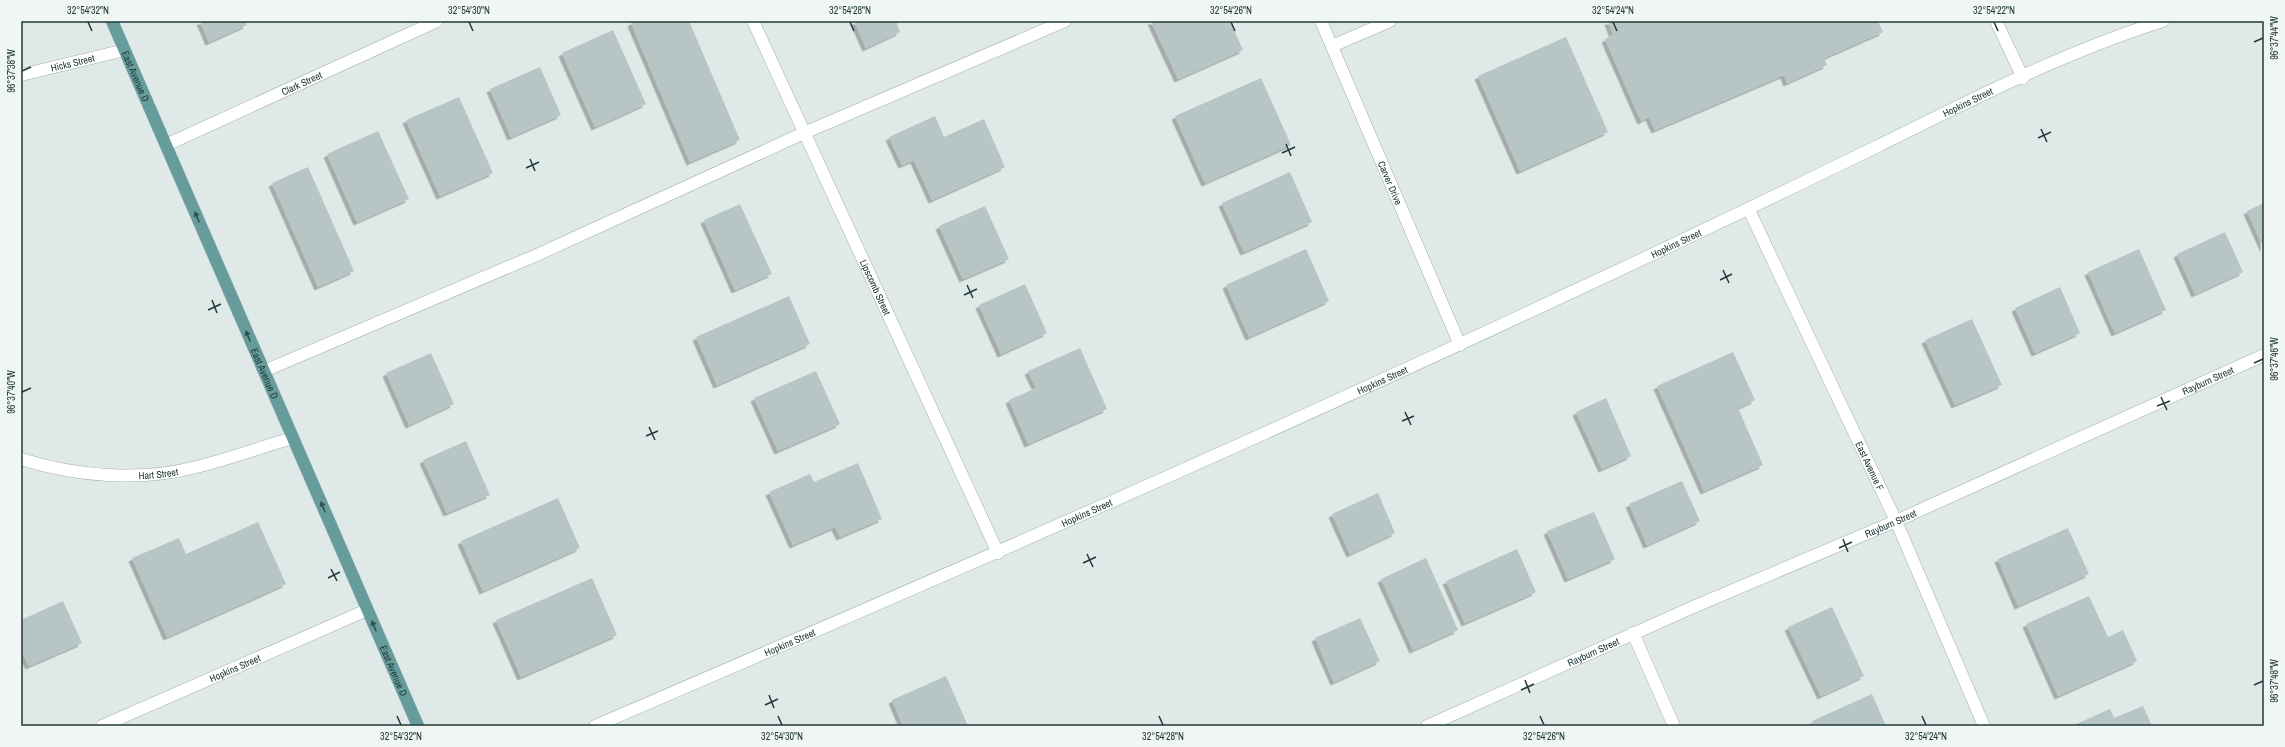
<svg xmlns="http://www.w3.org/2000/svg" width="2285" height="747" viewBox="0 0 2285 747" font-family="'Archivo Narrow',sans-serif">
  <defs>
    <filter id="shadow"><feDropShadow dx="-3.5" dy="3.5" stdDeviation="0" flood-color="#0004"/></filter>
  </defs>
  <rect width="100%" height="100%" fill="#dfe9e7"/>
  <!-- building -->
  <path fill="#b7c6c4" filter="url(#shadow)" d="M200 21H245L247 25 209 42Z
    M634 21H689L740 140 690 162 631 23Z
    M854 21H896L900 32 866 48Z
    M1151 21H1230L1243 50 1178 79Z
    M1608 21H1878L1883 32 1824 58 1827 65 1787 83 1784 75 1655 130 1649 117 1641 121 1605 39 1613 35Z
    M613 30 646 104 595 127 562 53Z
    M1566 37 1608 132 1520 171 1478 76Z
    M540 67 561 115 511 137 490 89Z
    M1261 78 1291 145 1205 183 1175 116Z
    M459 97 493 173 440 196 406 120Z
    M935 116 944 137 984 119 1005 167 932 200 914 160 902 165 889 137Z
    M378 131 409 199 357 222 327 154Z
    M308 167 354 271 318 287 272 183Z
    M1290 172 1312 222 1244 252 1222 203Z
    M2264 203V249L2247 211Z
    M740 204 772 274 735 290 704 220Z
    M985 206 1009 259 963 279 939 226Z
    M2225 232 2243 272 2195 294 2177 254Z
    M1306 249 1329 301 1249 337 1226 285Z
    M2139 249 2166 310 2115 333 2088 272Z
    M1025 284 1047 333 1001 354 979 305Z
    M2060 287 2080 333 2035 353 2015 308Z
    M789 296 810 344 717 385 696 337Z
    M1972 319 2002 385 1955 405 1925 340Z
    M1080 348 1107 409 1028 444 1009 400 1036 388 1028 371Z
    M1733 352 1755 400 1738 408 1763 465 1704 491 1657 386Z
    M431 353 454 404 409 425 386 373Z
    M816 371 840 424 778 451 754 398Z
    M1606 398 1631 456 1602 469 1576 412Z
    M466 441 490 495 447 513 423 460Z
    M858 463 882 519 840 537 835 527 793 545 769 492 810 474 814 482Z
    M1682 481 1700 521 1647 545 1629 504Z
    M1378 493 1395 533 1350 554 1332 514Z
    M558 498 580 548 483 591 461 541Z
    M1594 512 1615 559 1568 579 1547 531Z
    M258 522 286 584 167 637 132 558 179 538 186 554Z
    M2068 528 2089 574 2018 606 1998 559Z
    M1517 549 1536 592 1465 623 1446 581Z
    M1426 558 1458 630 1413 650 1381 579Z
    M592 578 617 635 521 677 496 620Z
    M2089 596 2108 637 2123 630 2137 661 2058 696 2026 624Z
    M63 601 82 643 29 666 21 649V620Z
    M1832 607 1864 676 1821 696 1788 627Z
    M1360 618 1380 661 1334 682 1315 638Z
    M946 676 968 726H903L892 700Z
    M1872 694 1886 726H1815L1812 721Z
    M2143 706 2152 726H2072L2110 709 2114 718Z"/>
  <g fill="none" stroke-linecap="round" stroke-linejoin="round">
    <defs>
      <path id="lane" d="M1996 21 2023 78
        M1332 46 1390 21
        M264 371 539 254 804 133 1065 21
        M1633 633 1674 726"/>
      <g id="street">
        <path id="s1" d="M753 21 998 553"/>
        <path id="s2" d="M1321 21 1460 345"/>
        <path id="s3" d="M21 75 125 50"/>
        <path id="s4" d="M166 145 437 21"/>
        <path id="s5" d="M1749 210 1896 521 1984 726"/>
        <path id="s6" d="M21 459C75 476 141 482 196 467 229 459 261 447 293 438"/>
        <path id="s7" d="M102 726 367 610"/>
        <path id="s8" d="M1427 726 1691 608 1896 521 2264 355"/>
      </g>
      <g id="secondary">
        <path id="s9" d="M595 726C923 585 1251 443 1574 291 1676 244 1777 195 1878 146 1971 100 2064 52 2163 21"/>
      </g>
      <g id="primary">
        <path id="s10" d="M112 21 418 726"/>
      </g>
    </defs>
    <!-- lane casing -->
    <use href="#lane" stroke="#a2b0af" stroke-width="13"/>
    <!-- street casing -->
    <use href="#street" stroke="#a2b0af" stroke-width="13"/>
    <!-- secondary casing -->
    <use href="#secondary" stroke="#9fb4b2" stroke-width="13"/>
    <!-- primary casing -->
    <use href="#primary" stroke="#bcc3c3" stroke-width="13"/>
    <!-- lane -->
    <use href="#lane" stroke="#fff" stroke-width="12"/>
    <!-- street -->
    <use href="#street" stroke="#fff" stroke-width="12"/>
    <!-- secondary -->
    <use href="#secondary" stroke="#fff" stroke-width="12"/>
    <!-- primary -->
    <use href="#primary" stroke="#669c9c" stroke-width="12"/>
  </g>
  <!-- one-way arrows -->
  <defs><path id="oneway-solid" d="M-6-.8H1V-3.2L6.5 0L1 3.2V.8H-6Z"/></defs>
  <g fill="#325151">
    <use href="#oneway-solid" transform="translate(197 217) rotate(-113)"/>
    <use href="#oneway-solid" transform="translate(248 336) rotate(-113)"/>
    <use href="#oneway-solid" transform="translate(323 507) rotate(-113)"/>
    <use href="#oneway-solid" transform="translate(374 626) rotate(-113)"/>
  </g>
  <!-- ticks -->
  <path fill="none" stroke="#213838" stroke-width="1.5" d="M88 22 92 31M469 22 473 31M850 22 854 31M1231 22 1235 31M1613 22 1617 31M1994 22 1998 31M2254 42 2263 38M22 71 31 67M2041 129 2047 142M2038 138 2051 132M1286 144 1291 156M1282 153 1295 147M530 159 535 171M526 168 539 162M1723 270 1729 283M1720 280 1732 274M967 285 973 298M964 295 977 289M212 300 217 313M208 310 221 304M2254 363 2263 359M22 392 31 388M2161 397 2167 410M2157 406 2170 401M1405 412 1411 425M1402 421 1414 416M649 427 655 440M646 436 658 431M1843 539 1848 552M1839 548 1852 542M1087 554 1093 567M1083 563 1096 557M331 569 337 581M328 578 340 572M1525 680 1530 693M2254 685 2263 681M1521 690 1534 684M769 695 774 708M765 705 778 699M397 716 401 725M778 716 782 725M1159 716 1163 725M1540 716 1544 725M1922 716 1926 725"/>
  <g text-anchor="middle" stroke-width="4" stroke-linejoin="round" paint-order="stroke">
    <!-- street labels -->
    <g font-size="10" fill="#213838" stroke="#eff6f4">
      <text dy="4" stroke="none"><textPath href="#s3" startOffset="53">Hicks Street</textPath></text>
      <text dy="4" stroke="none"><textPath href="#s10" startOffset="60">East Avenue D</textPath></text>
      <text dy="4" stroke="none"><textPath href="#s4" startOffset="149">Clark Street</textPath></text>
      <text dy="4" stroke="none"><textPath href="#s9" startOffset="1508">Hopkins Street</textPath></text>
      <text dy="4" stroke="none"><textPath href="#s2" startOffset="176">Carver Drive</textPath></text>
      <text dy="4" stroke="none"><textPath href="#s9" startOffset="1184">Hopkins Street</textPath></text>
      <text dy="4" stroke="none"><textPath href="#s1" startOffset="293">Lipscomb Street</textPath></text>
      <text dy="4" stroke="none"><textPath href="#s10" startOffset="384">East Avenue D</textPath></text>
      <text dy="4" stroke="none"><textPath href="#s9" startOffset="860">Hopkins Street</textPath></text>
      <text dy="4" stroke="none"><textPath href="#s8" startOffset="854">Rayburn Street</textPath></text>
      <text dy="4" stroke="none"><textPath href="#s5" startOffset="283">East Avenue F</textPath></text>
      <text dy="4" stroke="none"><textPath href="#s6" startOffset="139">Hart Street</textPath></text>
      <text dy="4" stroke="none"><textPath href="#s9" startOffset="536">Hopkins Street</textPath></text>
      <text dy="4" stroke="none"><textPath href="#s8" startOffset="506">Rayburn Street</textPath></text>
      <text dy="4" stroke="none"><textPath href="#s9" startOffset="212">Hopkins Street</textPath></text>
      <text dy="4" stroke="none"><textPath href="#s8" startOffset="182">Rayburn Street</textPath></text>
      <text dy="4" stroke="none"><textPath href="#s7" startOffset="145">Hopkins Street</textPath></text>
      <text dy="4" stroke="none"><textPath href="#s10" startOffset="708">East Avenue D</textPath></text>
    </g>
  </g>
  <!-- border -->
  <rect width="2285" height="747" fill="none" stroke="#eff6f4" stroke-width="44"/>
  <rect x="22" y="22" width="2241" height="703" fill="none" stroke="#213838" stroke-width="1.5"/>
  <g font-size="10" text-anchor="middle" fill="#213838">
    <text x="88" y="14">32°54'32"N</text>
    <text x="469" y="14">32°54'30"N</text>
    <text x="850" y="14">32°54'28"N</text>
    <text x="1231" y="14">32°54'26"N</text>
    <text x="1613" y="14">32°54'24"N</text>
    <text x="1994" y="14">32°54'22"N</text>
    <text transform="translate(2274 38) rotate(-90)" y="4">96°37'44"W</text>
    <text transform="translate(11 71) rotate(-90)" y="4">96°37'38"W</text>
    <text transform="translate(2274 359) rotate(-90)" y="4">96°37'46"W</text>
    <text transform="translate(11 392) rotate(-90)" y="4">96°37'40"W</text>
    <text transform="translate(2274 681) rotate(-90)" y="4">96°37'48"W</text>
    <text x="401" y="740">32°54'32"N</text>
    <text x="782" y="740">32°54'30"N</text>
    <text x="1163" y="740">32°54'28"N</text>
    <text x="1544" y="740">32°54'26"N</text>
    <text x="1926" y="740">32°54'24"N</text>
  </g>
</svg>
